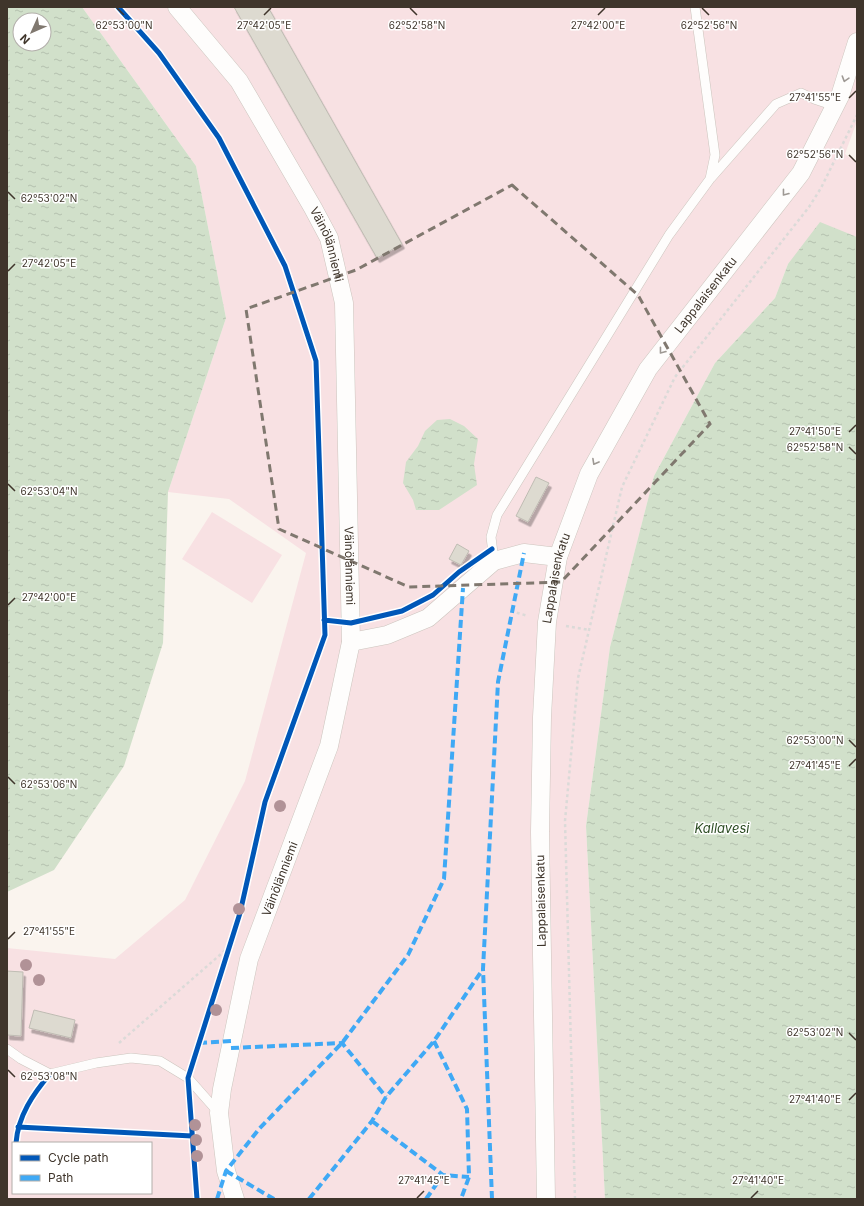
<svg xmlns="http://www.w3.org/2000/svg" width="864" height="1206" viewBox="0 0 864 1206" font-family="Inter,sans-serif">
  <defs>
    <pattern id="water-ripples" width="26" height="14" patternUnits="userSpaceOnUse"><rect width="26" height="14" fill="#d1e0ca"/><path d="M2 4q2-2 4 0t4 0M15 11q2-2 4 0t4 0" fill="none" stroke="#b4c1ae"/></pattern>
    <filter id="shadow"><feDropShadow dx="2.5" dy="4.5" stdDeviation="0" flood-color="#0004"/></filter>
  </defs>
  <rect width="100%" height="100%" fill="#faf4ee"/>
  <!-- green -->
  <path fill="#f8e1e3" fill-rule="evenodd" d="M82 7H857V121L845 154 857 163V237L849 234 788 264 775 298 715 363 654 476 610 647 586 826 605 1199H7V948L115 959 185 900 245 781 306 553 229 499 168 492 226 318 196 166ZM13 1143H151V1193H13Z
    M212 512 282 555 252 603 182 559Z"/>
  <!-- water -->
  <path fill="url(#water-ripples)" fill-rule="evenodd" d="M7 7H82L196 166 226 318 168 492 163 643 124 766 54 870 7 892ZM20 20H44V44H20Z
    M820 222 857 237V1199H605L586 826 610 647 654 476 715 363 775 298 788 264Z
    M450 419 464 426 478 439 474 464 477 485 439 510H416L413 500 403 483 406 462 418 446 425 431 437 420Z"/>
  <!-- building -->
  <path fill="#dddad0" stroke="#bfbcb3" filter="url(#shadow)" d="M234 7H268L402 244 377 258Z
    M536 477 549 483 528 522 516 516Z
    M457 544 469 551 461 565 449 559Z
    M7 971 23 972 21 1036 7 1035Z
    M34 1010 75 1020 71 1038 29 1028Z"/>
  <g fill="none" stroke-linecap="round" stroke-linejoin="round">
    <defs>
      <path id="service" d="M711 178 776 104 801 93 814 99 835 106
        M494 561 491 537 497 515 669 235 710 179 715 155 695 7
        M7 1049 21 1059 50 1074 96 1063 131 1058 160 1061 188 1078 218 1112"/>
      <g id="minor">
        <path id="s1" d="M177 7 239 81 313 208 329 238 344 303 351 642 329 746 249 959 222 1089 219 1113 226 1171 235 1199"/>
        <path d="M351 642 387 635 428 618 494 561 524 553 558 557"/>
        <path id="s2" d="M546 1199 540 832 542 717 547 622 558 557 589 474 648 369 801 173 840 96 857 42"/>
      </g>
    </defs>
    <!-- service casing -->
    <use href="#service" stroke="#ccc5be" stroke-width="10"/>
    <!-- minor casing -->
    <use href="#minor" stroke="#ccc5be" stroke-width="19"/>
    <!-- path -->
    <path stroke="#dbdad8" stroke-width="2.5" stroke-dasharray="3 3" stroke-linecap="butt" d="M511 611 528 616
      M566 626 589 630
      M119 1043 229 947
      M575 1199 565 821 578 678 622 487 675 377 809 207 821 188 857 115"/>
    <!-- service -->
    <use href="#service" stroke="#fefdfc" stroke-width="9"/>
    <!-- minor -->
    <use href="#minor" stroke="#fefdfc" stroke-width="18"/>
    <!-- quiet -->
    <path stroke="#3fa9f5" stroke-width="4" stroke-dasharray="8 4" stroke-linecap="butt" d="M434 1041 467 1109 469 1177 461 1199
      M199 1043 233 1041
      M231 1048 342 1043 386 1097
      M372 1121 443 1175 469 1177
      M226 1171 274 1199
      M217 1199 226 1171 259 1129 342 1043 408 955 444 879 463 588
      M309 1199 372 1121 386 1097 434 1041 483 969
      M426 1199 443 1175
      M492 1199 483 969 498 682 524 553"/>
    <defs>
      <path id="cycleway" d="M118 7 159 53 219 138 285 266 316 361 325 635 265 802 240 913 188 1078 197 1199
        M324 620 351 623 402 611 433 595 459 572 492 549
        M18 1127 192 1136
        M16 1143C18 1116 33 1094 50 1074"/>
    </defs>
    <!-- cycleway casing -->
    <use href="#cycleway" stroke="#fff" stroke-width="8"/>
    <!-- cycleway -->
    <use href="#cycleway" stroke="#0057b8" stroke-width="5"/>
  </g>
  <!-- trees -->
  <g fill="#b19297">
    <circle cx="280" cy="806" r="6"/>
    <circle cx="239" cy="909" r="6"/>
    <circle cx="26" cy="965" r="6"/>
    <circle cx="39" cy="980" r="6"/>
    <circle cx="216" cy="1010" r="6"/>
    <circle cx="195" cy="1125" r="6"/>
    <circle cx="196" cy="1140" r="6"/>
    <circle cx="197" cy="1156" r="6"/>
  </g>
  <!-- one-way arrows -->
  <defs><path id="oneway-chevron" d="M-2-3.5L2.5 0L-2 3.5" fill="none" stroke-width="1.6" stroke-linecap="round" stroke-linejoin="round"/></defs>
  <g stroke="#9e9994">
    <use href="#oneway-chevron" transform="translate(845 79) rotate(107)"/>
    <use href="#oneway-chevron" transform="translate(785 193) rotate(128)"/>
    <use href="#oneway-chevron" transform="translate(662 351) rotate(128)"/>
    <use href="#oneway-chevron" transform="translate(595 462) rotate(119)"/>
  </g>
  <!-- marked area -->
  <path fill="none" stroke="#80786f" stroke-width="3" stroke-dasharray="8 5" stroke-linejoin="round" d="M512 185 638 295 710 424 561 582 409 587 279 529 246 309 356 270Z"/>
  <!-- ticks -->
  <path fill="none" stroke="#3f352b" stroke-width="1.5" d="M117 8 124 15M410 8 417 15M702 8 709 15M264 15 271 8M598 15 605 8M849 98 856 91M849 155 856 162M8 192 15 199M8 271 15 264M849 432 856 425M849 447 856 454M8 484 15 491M8 605 15 598M849 740 856 747M849 766 856 759M8 777 15 784M8 939 15 932M849 1033 856 1040M8 1070 15 1077M849 1100 856 1093M417 1198 424 1191M751 1198 758 1191"/>
  <g text-anchor="middle" stroke-width="3" stroke-linejoin="round" paint-order="stroke">
    <!-- street labels -->
    <g font-size="12" fill="#3f352b" stroke="#fff">
      <text dy="4" stroke="none"><textPath href="#s1" startOffset="283">Väinölänniemi</textPath></text>
      <text dy="4" stroke="none"><textPath href="#s2" startOffset="946">Lappalaisenkatu</textPath></text>
      <text dy="4" stroke="none"><textPath href="#s1" startOffset="607">Väinölänniemi</textPath></text>
      <text dy="4" stroke="none"><textPath href="#s2" startOffset="622">Lappalaisenkatu</textPath></text>
      <text transform="translate(280 879) rotate(-69)" y="4">Väinölänniemi</text>
      <text transform="translate(541 901) rotate(-91)" y="4">Lappalaisenkatu</text>
    </g>
    <!-- water labels -->
    <g font-size="13" font-style="italic" fill="#2c4c23" stroke="#fff">
      <text x="722" y="833">Kallavesi</text>
    </g>
  </g>
  <g font-size="10" text-anchor="middle" fill="#3f352b" stroke="#fff" stroke-width="3" stroke-linejoin="round" paint-order="stroke">
    <text x="124" y="29">62°53'00"N</text>
    <text x="264" y="29">27°42'05"E</text>
    <text x="417" y="29">62°52'58"N</text>
    <text x="598" y="29">27°42'00"E</text>
    <text x="709" y="29">62°52'56"N</text>
    <text x="815" y="101">27°41'55"E</text>
    <text x="815" y="158">62°52'56"N</text>
    <text x="49" y="202">62°53'02"N</text>
    <text x="49" y="267">27°42'05"E</text>
    <text x="815" y="435">27°41'50"E</text>
    <text x="815" y="451">62°52'58"N</text>
    <text x="49" y="495">62°53'04"N</text>
    <text x="49" y="601">27°42'00"E</text>
    <text x="815" y="744">62°53'00"N</text>
    <text x="815" y="769">27°41'45"E</text>
    <text x="49" y="788">62°53'06"N</text>
    <text x="49" y="935">27°41'55"E</text>
    <text x="815" y="1036">62°53'02"N</text>
    <text x="49" y="1080">62°53'08"N</text>
    <text x="815" y="1103">27°41'40"E</text>
    <text x="424" y="1184">27°41'45"E</text>
    <text x="758" y="1184">27°41'40"E</text>
  </g>
  <!-- border -->
  <rect width="864" height="1206" fill="none" stroke="#3f352b" stroke-width="16"/>
  <!-- legend -->
  <rect x="12" y="1142" width="140" height="52" fill="#ffffff" stroke="#b2aeaa"/>
  <rect x="20" y="1155" width="20" height="6" fill="#0057b8" stroke="#b2aeaa"/>
  <text x="48" y="1162" font-size="12" fill="#3f352b">Cycle path</text>
  <rect x="20" y="1175" width="20" height="6" fill="#3fa9f5" stroke="#b2aeaa"/>
  <text x="48" y="1182" font-size="12" fill="#3f352b">Path</text>
  <!-- north arrow -->
  <g transform="translate(32 32) rotate(225)"><circle r="19" fill="#ffffff" stroke="#b2aeaa"/>
  <path d="M0-3L7 15L0 10L-7 15Z" fill="#80786f"/>
  <text y="-6" font-size="11" font-weight="bold" text-anchor="middle" fill="#3f352b">N</text>
  </g>
</svg>
